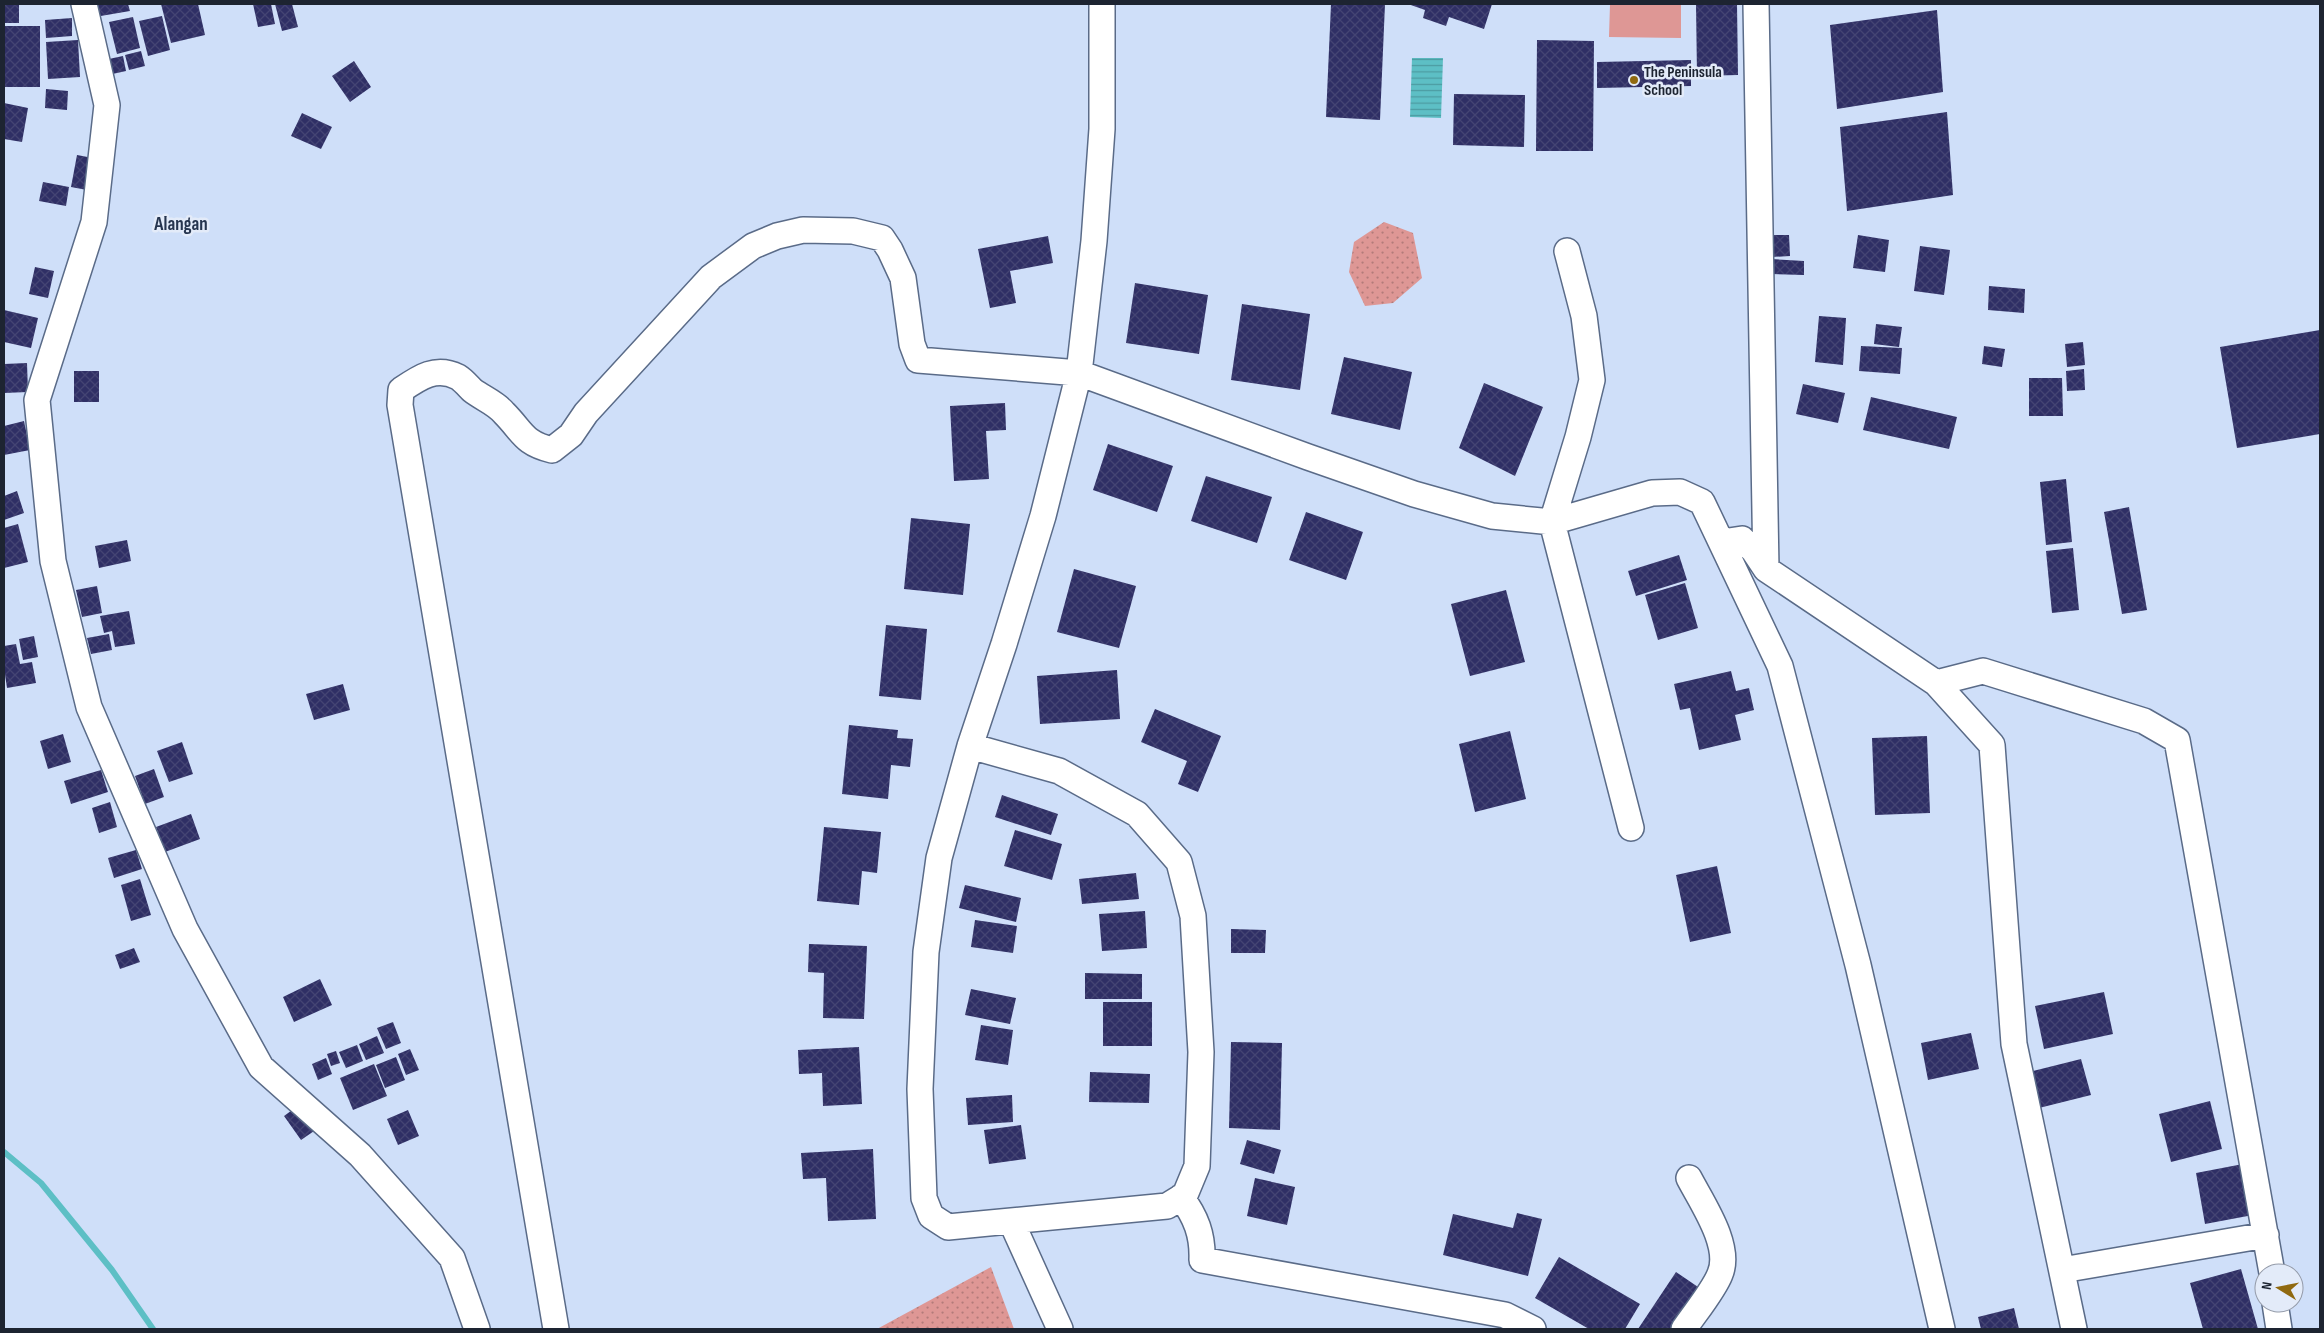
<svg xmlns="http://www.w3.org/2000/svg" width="2324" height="1333" viewBox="0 0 2324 1333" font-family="'Sofia Sans Condensed',sans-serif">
  <defs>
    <pattern id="grass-dots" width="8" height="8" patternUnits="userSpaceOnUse" patternTransform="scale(1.25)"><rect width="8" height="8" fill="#de9795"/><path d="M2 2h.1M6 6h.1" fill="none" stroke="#b37b7a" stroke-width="1.8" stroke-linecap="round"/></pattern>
    <pattern id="water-rules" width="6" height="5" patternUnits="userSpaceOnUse" patternTransform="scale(1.25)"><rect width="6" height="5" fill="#5dbfc5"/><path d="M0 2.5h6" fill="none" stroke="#4c9ba1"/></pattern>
    <pattern id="building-cross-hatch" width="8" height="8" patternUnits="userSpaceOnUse" patternTransform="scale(1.25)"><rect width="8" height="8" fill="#2f2f65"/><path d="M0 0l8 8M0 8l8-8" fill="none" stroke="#444473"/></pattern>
  </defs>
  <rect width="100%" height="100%" fill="#cfdff9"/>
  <!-- grass -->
  <path fill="url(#grass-dots)" d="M1384 222 1413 233 1422 278 1393 303 1365 306 1349 272 1354 242Z
    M991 1267 1014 1329H877Z"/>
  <!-- green -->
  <path fill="#de9795" d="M1610 4H1681V38L1609 37Z"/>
  <!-- water -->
  <path fill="url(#water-rules)" d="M1412 58H1443L1441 118 1410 117Z"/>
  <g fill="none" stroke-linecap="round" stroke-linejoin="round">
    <!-- stream -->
    <path stroke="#5dbfc5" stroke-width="6" d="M4 1152 41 1183 112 1270 153 1329"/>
  </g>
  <!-- building -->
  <path fill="url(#building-cross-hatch)" d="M4 4H19V23H4Z
    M87 4H128L130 11 89 18Z
    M161 4H198L205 35 171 43Z
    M253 4H271L275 24 258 27Z
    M275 4H292L298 27 282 31Z
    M1331 4H1385L1380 120 1326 117Z
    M1408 4H1492L1484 29 1449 17 1446 26 1423 18 1425 10Z
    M1696 4H1737L1738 75 1697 76Z
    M1937 10 1943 92 1837 109 1830 25Z
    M162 16 170 50 148 56 139 21Z
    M133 17 140 48 117 54 109 22Z
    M72 18V36L46 38 45 20Z
    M4 26H40V87H4Z
    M78 40 80 77 48 79 46 42Z
    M1537 40 1594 41 1593 151H1536Z
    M141 51 145 66 129 70 125 55Z
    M123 56 126 71 108 75 104 60Z
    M1691 60V86L1597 88V62Z
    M354 61 371 87 350 102 332 76Z
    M46 89 68 91 67 110 45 108Z
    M1454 94 1525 95 1524 147 1453 145Z
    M4 103 28 108 22 142 4 139Z
    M1947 112 1953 195 1847 211 1840 127Z
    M302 113 332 127 321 149 291 136Z
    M77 155 93 158 87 190 71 187Z
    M43 182 69 187 66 206 39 201Z
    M1770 235H1789L1790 256 1771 257Z
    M1858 235 1889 240 1885 272 1853 268Z
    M1048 236 1053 263 1010 271 1016 303 990 308 978 249Z
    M1920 246 1950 250 1944 295 1914 291Z
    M1771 259 1804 261V275L1770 274Z
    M35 267 54 271 48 298 29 294Z
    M1135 283 1208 295 1199 354 1126 343Z
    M1989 286 2025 289 2024 313 1988 310Z
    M1242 304 1310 314 1300 390 1231 380Z
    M4 310 38 318 31 348 4 342Z
    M1819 316 1846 318 1843 365 1815 362Z
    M1876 324 1902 327 1899 347 1874 344Z
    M2320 330V434L2237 448 2220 347Z
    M2083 342 2085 365 2067 367 2065 344Z
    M1861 346 1902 348 1900 374 1859 371Z
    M1984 346 2005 349 2002 367 1982 364Z
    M1344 357 1412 372 1400 430 1331 414Z
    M27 363 28 392 4 393V364Z
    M2084 369 2085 390 2067 391 2066 371Z
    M74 371H99V402H74Z
    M2029 378H2062L2063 416H2029Z
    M1484 383 1543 407 1515 476 1459 448Z
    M1803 384 1845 393 1838 423 1796 414Z
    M1871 397 1957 417 1949 449 1863 430Z
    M1005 403 1006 430 986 431 989 479 954 481 950 406Z
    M24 421 30 450 4 455V426Z
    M1108 444 1173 466 1157 512 1093 490Z
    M1206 476 1272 497 1257 543 1191 521Z
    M2066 479 2072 542 2046 545 2040 482Z
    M17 491 24 513 4 520V496Z
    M2129 507 2147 610 2122 614 2104 512Z
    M1306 512 1363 532 1346 580 1289 560Z
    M911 518 970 524 963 595 904 589Z
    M18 524 28 562 4 568V528Z
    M127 540 131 561 99 568 95 546Z
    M2073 548 2079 610 2052 613 2046 551Z
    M1679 555 1687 580 1636 596 1628 571Z
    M1074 569 1136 586 1119 648 1057 632Z
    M1685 583 1698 628 1658 640 1645 595Z
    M97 586 102 613 82 617 76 590Z
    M1506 590 1525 662 1470 676 1451 604Z
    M129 611 135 644 115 647 112 631 104 633 100 616Z
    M886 625 927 629 921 700 879 696Z
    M109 634 112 650 91 654 87 638Z
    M34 636 38 657 23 660 19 639Z
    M16 644 20 664 32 662 36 683 7 688 4 668V646Z
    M1117 670 1120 719 1040 724 1037 676Z
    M1731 671 1736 691 1749 688 1754 710 1735 715 1741 740 1699 750 1690 708 1680 710 1674 684Z
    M343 684 350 710 314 720 306 694Z
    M1155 709 1221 736 1198 792 1178 784 1187 761 1141 742Z
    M849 725 898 730 897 738 913 739 910 767 891 765 888 799 842 794Z
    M1510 731 1526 799 1475 812 1459 744Z
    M63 734 71 762 48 769 40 741Z
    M1927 736 1930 813 1875 815 1872 738Z
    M182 742 193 774 169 782 157 751Z
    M154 769 164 797 145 804 135 776Z
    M101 770 108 792 71 804 64 781Z
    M1002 795 1058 814 1051 835 995 817Z
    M110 802 117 827 99 833 92 808Z
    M191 814 200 839 165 852 156 827Z
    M824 827 881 832 877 873 862 871 859 905 817 901Z
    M1015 830 1062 844 1052 880 1004 866Z
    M136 850 142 869 114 878 108 858Z
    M1717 866 1731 933 1690 942 1676 875Z
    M1136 873 1139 899 1082 904 1079 879Z
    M140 879 151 915 131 921 121 885Z
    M965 885 1021 898 1016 922 959 908Z
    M1145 911 1147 948 1102 951 1099 914Z
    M975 920 1017 926 1013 953 971 947Z
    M1231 929 1266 930 1265 953H1231Z
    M809 944 867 946 864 1019 823 1018 824 973 808 972Z
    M134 948 140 962 120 969 115 955Z
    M1085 973 1142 974V999H1085Z
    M320 979 332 1005 294 1022 283 997Z
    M971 989 1016 998 1010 1024 965 1015Z
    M2104 992 2113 1034 2044 1049 2035 1006Z
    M1103 1002H1152V1046H1103Z
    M393 1022 401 1043 386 1049 377 1028Z
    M981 1025 1013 1030 1008 1065 975 1060Z
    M1971 1033 1979 1069 1928 1080 1921 1043Z
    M377 1036 384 1053 366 1060 359 1044Z
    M1231 1042 1282 1043 1280 1130 1229 1128Z
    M357 1045 363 1061 346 1068 339 1052Z
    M859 1047 862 1104 823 1106 822 1073 799 1074 798 1050Z
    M410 1049 419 1070 406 1075 398 1054Z
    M336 1051 340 1063 331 1066 327 1054Z
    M396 1057 405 1080 385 1088 376 1065Z
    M326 1058 332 1074 318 1080 312 1064Z
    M2081 1059 2091 1095 2039 1108 2029 1072Z
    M374 1064 387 1096 353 1110 340 1078Z
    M1090 1072 1150 1074 1149 1103 1089 1102Z
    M1012 1095 1013 1122 968 1125 966 1098Z
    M2210 1101 2222 1149 2171 1162 2159 1114Z
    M299 1105 317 1129 301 1140 284 1116Z
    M408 1110 419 1136 398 1145 387 1119Z
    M1021 1125 1026 1159 989 1164 984 1130Z
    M1247 1140 1281 1150 1274 1174 1240 1164Z
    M873 1149 876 1219 828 1221 826 1178 803 1179 801 1153Z
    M2243 1164 2253 1215 2205 1224 2196 1173Z
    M1255 1178 1295 1187 1287 1225 1247 1216Z
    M1517 1213 1542 1219 1528 1276 1443 1255 1453 1214 1513 1228Z
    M1559 1257 1640 1304 1625 1329H1589L1535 1298Z
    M2241 1269 2258 1329H2203L2190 1283Z
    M1676 1272 1704 1291 1677 1329H1638Z
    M2014 1308 2019 1329H1981L1978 1317Z"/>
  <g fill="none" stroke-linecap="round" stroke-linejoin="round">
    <defs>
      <path id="minor" d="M84 4 107 105 94 222 37 400 53 561 89 707 185 929 261 1067 360 1155 452 1258 477 1329
        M1756 4 1766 569 1936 683 1992 745 2014 1044 2074 1329
        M1567 251 1584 316 1592 380 1578 437 1552 522 1631 828
        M1722 542 1742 539 1754 551 1766 569
        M1936 683 1983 671 2144 721 2177 740 2272 1273
        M970 746 1059 771 1137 814 1179 862 1193 916 1201 1052 1197 1166 1185 1195 1167 1206 948 1227 931 1216 924 1198 920 1089 926 952 939 858 970 746 1004 644 1043 516 1079 373 1094 241 1102 129V4
        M1181 1197C1196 1217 1203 1235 1202 1260L1505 1315 1533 1329
        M1012 1223 1060 1329
        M2062 1270 2266 1235
        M2275 1303 2279 1329
        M556 1329 400 405 401 390C420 377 436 366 458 377 463 380 468 386 472 390 482 398 496 403 504 413 523 432 523 443 552 450L571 435 586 413 711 277 753 246 777 236 803 230 853 231 882 238 890 250 903 278 912 344 918 360 1079 373 1308 457 1414 494 1492 516 1552 522 1652 493 1680 492 1702 502 1780 666 1858 965 1942 1329
        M1684 1329C1694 1314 1714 1290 1720 1274 1732 1246 1702 1203 1689 1178"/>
    </defs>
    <!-- minor casing -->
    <use href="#minor" stroke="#5a6b88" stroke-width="28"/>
    <!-- minor -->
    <use href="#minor" stroke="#fff" stroke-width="25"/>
  </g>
  <!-- markers -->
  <circle fill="#906910" stroke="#e3ebf9" stroke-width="2" cx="1634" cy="80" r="5"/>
  <g text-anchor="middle" stroke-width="5" stroke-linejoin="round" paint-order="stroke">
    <!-- poi labels -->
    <g font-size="16" font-weight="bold" fill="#1d2431" stroke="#e3ebf9" text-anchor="start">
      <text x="1644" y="77">The Peninsula<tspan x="1644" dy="18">School</tspan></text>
    </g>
    <!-- quarter labels -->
    <g font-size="19" font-weight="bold" fill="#26354f" stroke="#e3ebf9">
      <text x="181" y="230">Alangan</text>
    </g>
  </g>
  <!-- border -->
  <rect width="2324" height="1333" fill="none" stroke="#1d2431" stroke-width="10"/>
  <!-- north arrow -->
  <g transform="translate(2279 1288) rotate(280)"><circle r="24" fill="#e3ebf9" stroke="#949ba9"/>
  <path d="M0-4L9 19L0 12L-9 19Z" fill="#906910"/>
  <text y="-8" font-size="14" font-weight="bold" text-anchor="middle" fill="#1d2431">N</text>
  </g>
</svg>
